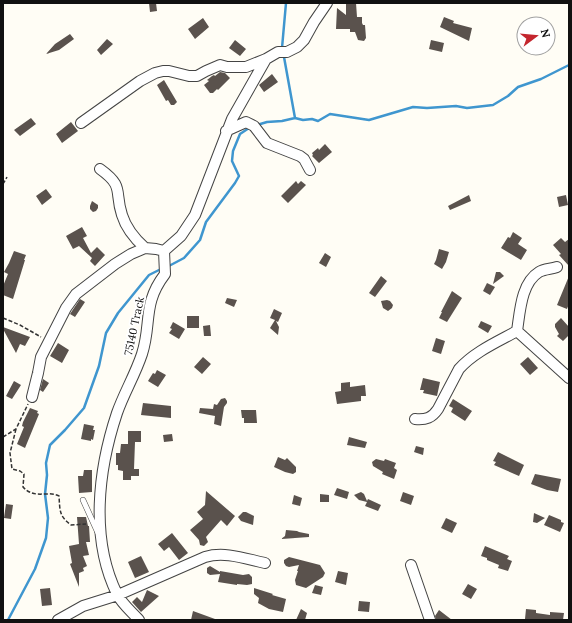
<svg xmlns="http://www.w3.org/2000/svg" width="572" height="623" viewBox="0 0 572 623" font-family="Lora,serif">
  <rect width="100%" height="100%" fill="#fffdf5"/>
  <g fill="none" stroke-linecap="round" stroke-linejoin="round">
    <!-- stream -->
    <path stroke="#3f96cf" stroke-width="2.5" d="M282 48 286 3
      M284 57 295 118
      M257 125 267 122 282 121 295 118 303 120 312 119 318 121 330 114 369 120 413 107 427 108 456 106 467 108 493 105 508 96 518 87 541 79 569 65
      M167 267 184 258 200 240 206 222 235 183 239 176 232 161 233 151 240 134 249 128
      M8 620 35 569 46 538 48 518 45 494 47 475 46 463 50 445 65 430 84 408 99 366 106 333 118 313 149 275 163 268"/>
  </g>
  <!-- building -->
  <path fill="#5a524d" d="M149 3H156L157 11 150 12Z
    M346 3H356L357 17H362V23L363 25H365L366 38 364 41 358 40 355 32H350V29H336L337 8 346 15Z
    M444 17 454 21 453 23 472 28 469 41 440 27Z
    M203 18 209 27 195 39 188 29Z
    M70 34 74 39 59 50 46 54 55 44Z
    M107 39 113 44 101 55 97 50Z
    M235 40 246 49 240 56 229 48Z
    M431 40 444 43 442 52 429 49Z
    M220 72 225 73 230 78 218 90 217 89 213 93H210L204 85 209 81 207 80 212 76 214 75 215 76Z
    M272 74 278 82 264 92 259 85Z
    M164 80 177 102 174 105H171L168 100 166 101 157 85Z
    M31 118 36 124 20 136 14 130Z
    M71 122 78 131 62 143 56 134Z
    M325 144 332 152 319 163 312 156 313 155 312 153 318 148 319 150Z
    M296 181 298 184 301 181 306 185 288 203 281 196Z
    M46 189 52 197 42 205 36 196Z
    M469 195 471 201 450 210 448 206Z
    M566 195 568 205 559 207 557 197Z
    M92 201 98 205V208L96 211 93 212 90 209V206Z
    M82 227 87 236 83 238 91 253 97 247 105 255 95 266 90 261 92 258 79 246 73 249 66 236Z
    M513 232 522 238 518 244 527 250 521 260 501 248 508 237 510 238Z
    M561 238 565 242 569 239V266L559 255 561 254 553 245Z
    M439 249 449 252 446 262 442 269 434 264 436 260Z
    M14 251 26 255 24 260H25L13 299 3 295V286L8 274 4 272 9 263Z
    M325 253 331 257 326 267 319 263Z
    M496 272H500L504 276 493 284Z
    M381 276 387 281 375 297 369 293Z
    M569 276V304L567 309 557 305Z
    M487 283 495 287 490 295 483 291Z
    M452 291 462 298 447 322 439 318 442 312H441Z
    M227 298 237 300 234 307 225 303Z
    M80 299 85 302 75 317 70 314Z
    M387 300 390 301 393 305 392 308 388 311 383 308 381 301Z
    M274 309 282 313 278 322 276 321 279 327 278 335 270 328 275 320 270 318Z
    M187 316H199V328H187Z
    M561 318 569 327V335L563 341 557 336 559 334 555 327V324Z
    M481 321 492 326 488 333 478 327Z
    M173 322 185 329 179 339 169 333 172 329 170 328Z
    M210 325 211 336H204L203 326Z
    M3 327 30 337 25 346 20 344 16 353 3 329Z
    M436 338 445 341 441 354 432 351Z
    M58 343 69 350 62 363 50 356Z
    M203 357 211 364 202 374 194 367Z
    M528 357 538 368 530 375 520 364Z
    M157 370 166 375 158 387 148 381 153 373 155 374Z
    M423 378 440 382 437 396 423 393 424 390H420Z
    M43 379 49 383 43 392 40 390Z
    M14 381 21 385 12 399 6 396Z
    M350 382V387L365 385 366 396H361V401L337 404 335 392 341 391V383Z
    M225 398 227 401V403L224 407 221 426 214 424 215 416 199 413 200 408 213 409 214 404 217 405 221 399Z
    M453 399 472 411 465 421 451 412 453 408 449 406Z
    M143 403 171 406V418L141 415Z
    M30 408 38 411 37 413 39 414 25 448 17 444 24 427 22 426 23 422Z
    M241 410H256L257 423H244V418H242Z
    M84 424 94 426 93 430H95L93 440 91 439V441L81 439Z
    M128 431H141V442H135L134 469H139V476H131V480H123V471L118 470V465H116V453H120L121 444H128Z
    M172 434 173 441 164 442 163 435Z
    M349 437 367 442 365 448 347 445Z
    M416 446 424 448 423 455 414 452Z
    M498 452 524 465 519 476 494 465 496 462 493 461Z
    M278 457 285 460 287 458 296 467V472L293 474 285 472 274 467Z
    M376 459 384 461 385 459 396 463 394 468 397 470 394 479 382 474 383 472 373 466 372 462Z
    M84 470H92V492L79 493 78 476H83Z
    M535 474 561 479 558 492 547 490 531 484Z
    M337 488 349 492 347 499 334 495Z
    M206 491 235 516 227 526 221 520 206 537 208 542 204 546 200 545 199 540 190 530 203 519 197 512 205 505Z
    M361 492 364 494 367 501 368 499 381 505 378 511 365 506 367 502 359 500 354 495Z
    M403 492 414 496 411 505 400 501Z
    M320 494 329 495V502H320Z
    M294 495 302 498 300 506 292 504Z
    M6 504 13 505 11 519 4 518Z
    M243 512H246L254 516 253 525 241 521 238 517Z
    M534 513 545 518 537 523 533 522Z
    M549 515 561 520V522L564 523 560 532 544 525Z
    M77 517H86L88 526H89L90 542H86L89 555 83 556 87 566 83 568 84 571 79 573V587L70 564 72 563 69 546 79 544Z
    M446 518 457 523 452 533 441 528Z
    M286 530 297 531 299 532 309 534V537L281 539 285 536Z
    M172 533 188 553 179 560 169 547 164 551 158 544Z
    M485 546 509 556 507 559 512 561 508 571 498 568 499 565 487 560V558L481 556Z
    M141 556 149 572 135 578 128 562Z
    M289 557 320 565 325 573 323 577 306 588 296 585 295 580 298 571H297L299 565 289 567 286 566 284 563V560Z
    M210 566 220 572V571L243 575 249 574 252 577V584L247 585 237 584V585L218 582 220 574 210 575 207 573V568Z
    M338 571 348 573 346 585 335 582Z
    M468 584 477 589 471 599 462 594Z
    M315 585 323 587 321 595 312 593Z
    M50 588 52 605 42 606 40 589Z
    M254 588 273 594 272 595 286 599 283 612 269 609 258 603 259 598 254 594Z
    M147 590 159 596 141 612 132 602 137 597 142 602Z
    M359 601 370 602 369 612 358 611Z
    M301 609 307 613 305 620H296Z
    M526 609 536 610V613L550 615V612L564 613 563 620H529L525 619Z
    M439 610 452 620H436L435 616Z
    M193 611 215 619V620H191Z"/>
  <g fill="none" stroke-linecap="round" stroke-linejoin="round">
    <defs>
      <path id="lane" d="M83 500 98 533"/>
      <path id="street" d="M81 123 140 81 155 73 163 71H169L189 76H197L206 71 220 65 227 67H246L266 59
        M226 131 246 122 254 126 267 143 300 156 304 159 310 170
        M100 169C125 187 114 191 122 215 126 228 135 239 145 248
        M164 251 181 236 195 215 232 119 266 59 278 52H287L297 47 304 40 314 22 327 3
        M517 331C520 312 521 283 539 272 544 269 551 269 557 267
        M32 397 38 373 41 357 66 308 76 294 115 264 131 254 145 248 156 249 164 251
        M415 419C426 420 432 418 438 409L459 369C474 352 497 342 517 331L569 378
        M411 565 430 620
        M58 620 83 606 118 595 205 557C225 551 246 559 265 563
        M139 620C132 612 122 604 117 594 90 539 98 470 117 413 124 393 135 375 142 354 152 323 142 304 165 274L164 251"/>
    </defs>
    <!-- lane casing -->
    <use href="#lane" stroke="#444" stroke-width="6"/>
    <!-- street casing -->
    <use href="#street" stroke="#444" stroke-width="12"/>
    <!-- path -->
    <path stroke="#333" stroke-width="1.5" stroke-dasharray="4 2" stroke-linecap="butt" d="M3 184 7 177
      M3 318 20 325 41 337
      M16 429 10 453 12 469 20 471 24 474 23 487C35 500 48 490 59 496 60 511 59 516 71 525L86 524
      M3 437 16 429 28 404"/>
    <!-- lane -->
    <use href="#lane" stroke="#fff" stroke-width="5"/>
    <!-- street -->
    <use href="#street" stroke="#fff" stroke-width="10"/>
  </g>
  <g text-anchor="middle" stroke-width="4" stroke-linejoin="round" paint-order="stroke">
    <!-- street labels -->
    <g font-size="11" fill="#111" stroke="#fff">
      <text transform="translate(134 326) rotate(-78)" y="4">75140 Track</text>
    </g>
  </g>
  <!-- border -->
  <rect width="572" height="623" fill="none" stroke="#111111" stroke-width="8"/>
  <!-- north arrow -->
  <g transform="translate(536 36) rotate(74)"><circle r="19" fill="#ffffff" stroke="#a0a0a0"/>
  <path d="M0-3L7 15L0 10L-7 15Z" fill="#c4262e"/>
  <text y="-6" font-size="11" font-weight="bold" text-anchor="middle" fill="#111111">N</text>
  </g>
</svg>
